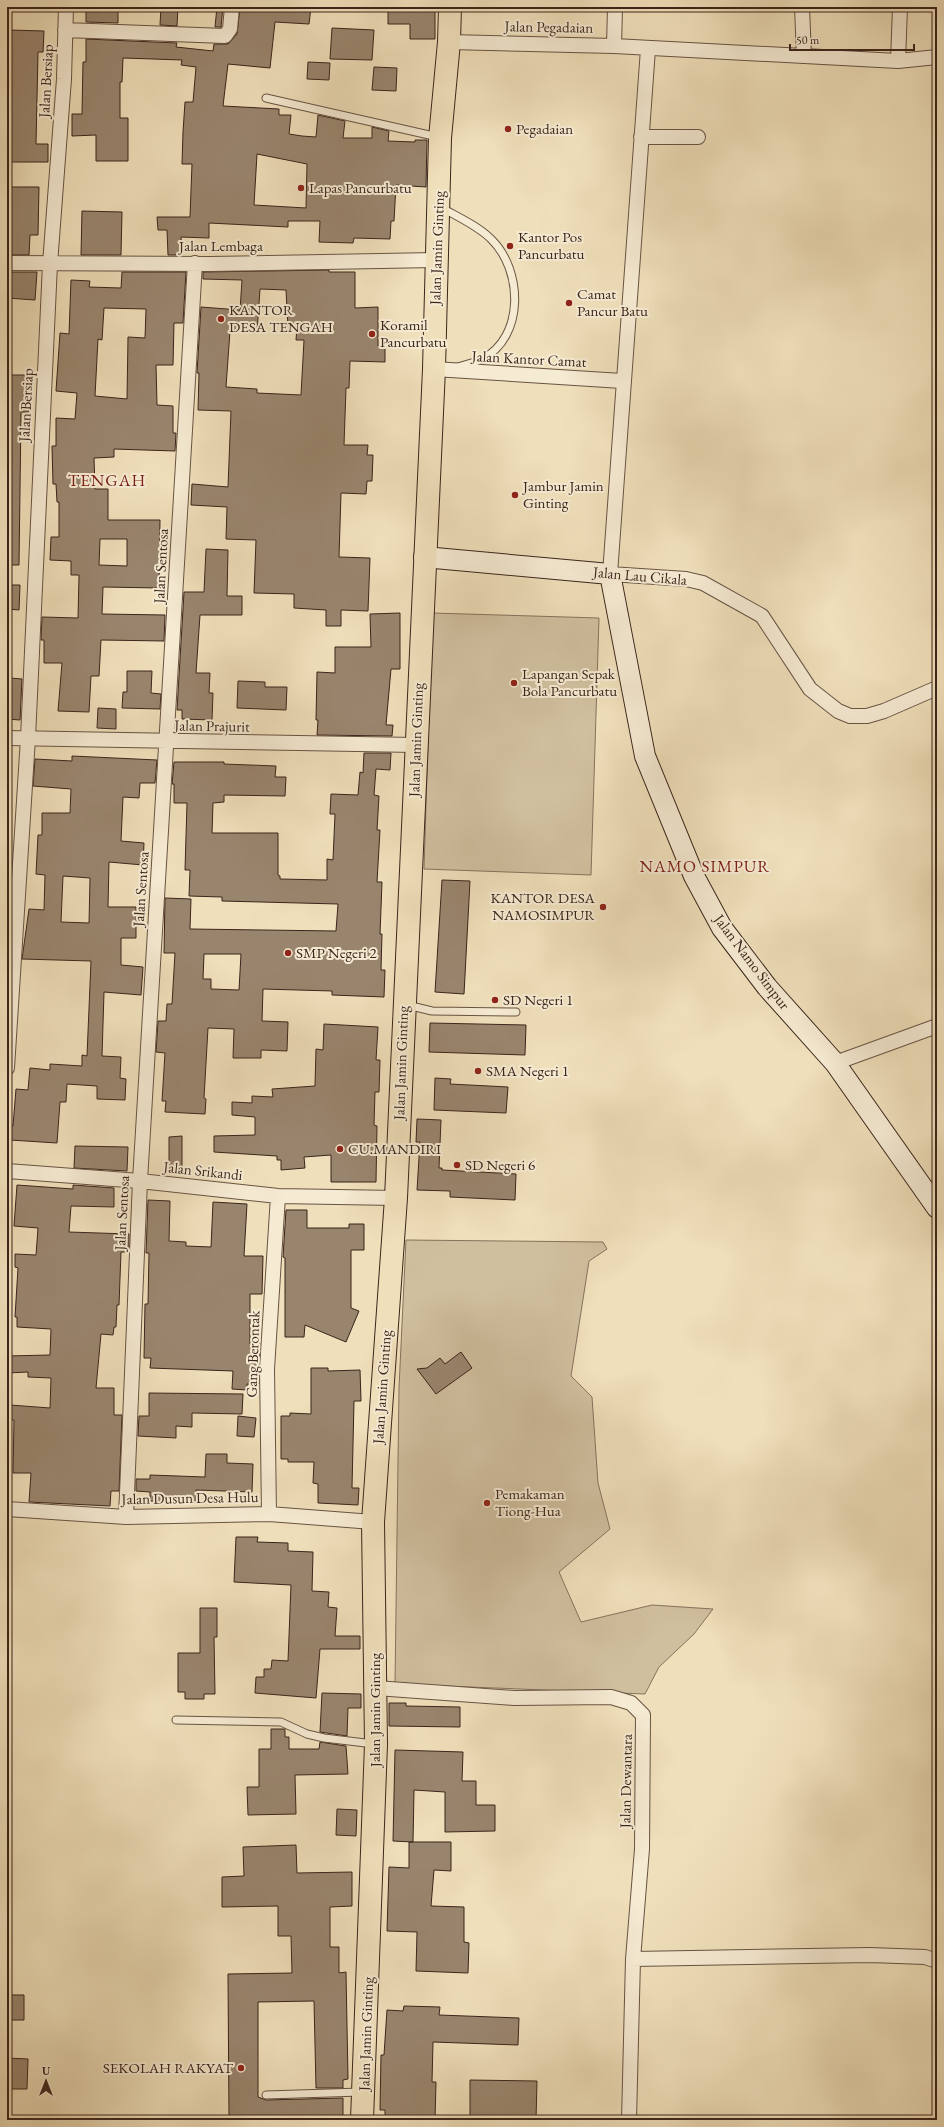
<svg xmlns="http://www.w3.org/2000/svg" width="944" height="2127" viewBox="0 0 944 2127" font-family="'EB Garamond',serif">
  <rect width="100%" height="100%" fill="#efdfba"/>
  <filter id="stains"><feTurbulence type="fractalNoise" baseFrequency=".005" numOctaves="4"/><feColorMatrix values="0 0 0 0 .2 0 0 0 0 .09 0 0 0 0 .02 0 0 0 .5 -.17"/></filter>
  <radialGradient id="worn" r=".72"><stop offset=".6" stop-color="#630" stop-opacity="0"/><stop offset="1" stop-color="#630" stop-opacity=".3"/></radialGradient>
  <!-- green -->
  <path fill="#d0bf9f" stroke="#86725d" d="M432 613 599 618 591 875 424 869Z
    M406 1240 603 1242 607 1249 589 1261 571 1376 592 1397 598 1483 610 1529 559 1572 581 1622 652 1605 713 1609 694 1634 659 1667 645 1694 395 1684 399 1388Z"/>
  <!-- building -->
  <path fill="#99856e" stroke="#3b241b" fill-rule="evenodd" d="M86 7 118 8V23L86 22Z
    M161 7H178L177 26 160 25Z
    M217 7H223L221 27H215Z
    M240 7H311L309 24 275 22 270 68 228 64 223 106 279 109V115H291L289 134 302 136 316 137 318 115 345 121 343 138H372V127L389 131 388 141 415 142V140H427L426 187 396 185 394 221H391L390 239 354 238 353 243 319 242 320 221H288V227L209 223V238L181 237 182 255H168L167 230H158L157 217H190L192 164H182L183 132 185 102H193L196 67 181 65 182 60 123 58 122 82H120V118H128V161H96V135L72 136V114H82L83 62H86V39L177 43 176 47 213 51 214 44H228L237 34ZM257 154 307 164 306 208 254 205Z
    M388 10H435V39H410V24H388Z
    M332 28 374 30 372 60 330 59Z
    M9 30 44 31 43 52H38L36 144H48V162H7V143H9V111H7Z
    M308 62 330 63 329 80 307 79Z
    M374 67 397 68 396 91 372 90Z
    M7 187H39L38 235H30L29 255H7Z
    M82 211 122 212 121 255H81Z
    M329 270V272H355V308L378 307V346H385V362L350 361 349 388H346L344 445H368L367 455H373L372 481H367L366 494 341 493 339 557 370 558 368 611 341 610V626H326V610L294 608V594L254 593 256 540 226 539 227 507 191 505 192 484 228 487 231 411 198 410 199 373H197L201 307 240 310 242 280 203 279V272ZM260 289 286 290 288 327H297L296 340H304L301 395 257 393V389L226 387 230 331 257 333Z
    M7 272H37L35 300 7 298Z
    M122 272H186L183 323H174L173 365H156L157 405 173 406V433H176L175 451 114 449V457L94 458 95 489H108V520H160L159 588 103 587 102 614 165 615 164 641 101 640 99 676H91L89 712 58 711 62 663H44V640H41L42 617 78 618 79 575H71V561L50 560 51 537H59V502H57L56 484H53L52 446H56V418L75 419 77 393 56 391 60 333 69 334 71 280 90 281 89 287 121 288ZM104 308 146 309 145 338 128 337 127 399 95 396 98 339 102 340ZM100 539H127V566L99 565Z
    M7 375H29V412H21L19 565H7Z
    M206 549 228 550 227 596H242V615H200L196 673H210L209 693H213L212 720 182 719V710H177L184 592H204Z
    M7 585H20L19 610 7 609Z
    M400 613V669H391L386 725H393L392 736 317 735 318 720H316L317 672 335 673V647H371L370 614Z
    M127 671H152L151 693 161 694 160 709 122 708 123 692H127Z
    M10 678 22 679 20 720 7 719Z
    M238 681 265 682V687H287L286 710 237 708Z
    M98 708 116 709V729L97 728Z
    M364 753H391L390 770 376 769 374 795 379 796 377 830H380L377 882H382L380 934H382L381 970H385L384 997 332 995V991L263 989 262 1021 288 1022 287 1051 261 1050V1058H233L234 1029 208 1028 204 1098 206 1099 205 1114 165 1112 166 1101H162L165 1053 156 1052 158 1021H166L167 1004H172L175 953H164L165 898 191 899 190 929 336 931 338 904 222 901V897L189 896 190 870H185L187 803H174V784H172L174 762H224V764L276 766 275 777H286L285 796 224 795V802L213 803 212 833H278V875L280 876V879L327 880V859L333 860 335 814H330L331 794 358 795 360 772 363 773ZM204 954H241L239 990 211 989V979H203Z
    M72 756 157 760 155 783H140L139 798 123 797 121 841 144 843 143 865 109 862 108 907H136V938H121V965L143 967 141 995 104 992 102 1056 121 1057 120 1078 126 1079 125 1100 97 1099V1086L67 1084 66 1102H60L57 1143 10 1140 11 1126H13L16 1089 28 1090 30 1068 50 1070V1064L82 1066V1055L87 1056 91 961 22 959 29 909 44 910 45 875 36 874 38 835H42V813H70L71 789 33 786 35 759 72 761ZM63 876 90 878 89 923 61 922Z
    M442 880 470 881 464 994 435 992Z
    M430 1023 526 1025 525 1055 429 1052Z
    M324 1024 378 1027 376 1060H380L379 1092H375L374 1125 377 1126 376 1182H331V1155L304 1157 305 1168 281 1170V1160H277V1156L214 1152V1136L255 1135V1117L232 1115V1102L252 1103V1096L273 1097 272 1089 315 1086 316 1049 323 1050Z
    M435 1078 451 1079 450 1084 508 1087 506 1113 434 1110Z
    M417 1119 441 1120 439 1168H442V1170L516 1174 515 1200 450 1197V1191L417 1190 420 1142H416Z
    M182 1136V1167H169V1137Z
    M75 1146 128 1147 127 1171 74 1168Z
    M17 1185 73 1189V1185L114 1188V1207L71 1206 69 1232 129 1234V1252H121L119 1305H117L116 1327H114L113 1335 101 1334 96 1388H114V1415H122L119 1491H111L110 1506 29 1502 31 1473H13L14 1420 9 1419 10 1405 50 1408 51 1378 28 1377V1372L7 1373V1356L50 1355 51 1329 17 1327V1317H15L18 1268 15 1267V1254L36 1255 38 1228 14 1226Z
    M148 1200 170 1201 169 1241 186 1242V1246L211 1247 213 1202 247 1204 244 1256H263L262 1294H250V1344H260L259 1384H247V1390L232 1389 233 1371 150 1368 151 1358H144L145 1304H148L149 1253H146Z
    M286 1210H307V1228H349V1224H364V1250H351V1308L359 1311 346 1342 305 1325 304 1337H285V1258L283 1257Z
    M461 1352 472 1368 436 1394 417 1369 427 1368 440 1358 445 1364Z
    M311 1368H328V1371L360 1370 361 1401H354L352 1488H359L358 1505 318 1503V1484L313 1483 314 1462H288V1459H281V1416H290V1413L311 1414Z
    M149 1393 243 1394 242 1414 192 1413V1427L176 1426V1438L138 1436 139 1416H149Z
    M238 1416 256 1418 254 1437 237 1436Z
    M206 1454H227V1463L253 1464 252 1492 196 1490V1503L150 1501V1492L136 1491V1479H150V1475L205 1477Z
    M236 1537H258L257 1542 288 1543V1551L313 1552 312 1591 329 1592 328 1607 337 1608 335 1636H360V1649H320L316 1698 255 1693 256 1677H264V1669H271L272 1660 288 1661 291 1585 234 1582Z
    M200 1608H217V1637H214L215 1694H204V1699H185V1692H178V1653H200Z
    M322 1693 361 1694V1708H348L347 1736 320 1732Z
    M389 1703H406V1706L460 1707V1727L389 1726Z
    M271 1729H285V1737H289V1749H319L320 1742 346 1746 348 1774 295 1775 296 1814 248 1815 247 1787H259V1749H271Z
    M395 1750 463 1752 462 1781H476V1805H495V1831L445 1832V1792L414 1790 413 1842 393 1841Z
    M337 1809 357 1810 356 1836 336 1835Z
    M409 1842H451V1871L434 1870 431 1906 464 1907V1942L469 1943 468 1973 416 1971 417 1932 387 1931 389 1867 409 1868Z
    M296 1845 297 1873 352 1872V1906L330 1907V1947H339V1973L346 1972 348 2079 343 2080V2088H316L314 2001 258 2002V2097L266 2100 343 2098V2120H229L228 1974 292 1973 291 1936H278V1906L222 1907V1877L244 1876 243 1847Z
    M7 1995H24V2020H7Z
    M404 2006 440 2007 439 2015 519 2018 518 2045 433 2042 432 2082H436L435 2120H385V2110H380L381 2055H384L387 2010 403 2011Z
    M7 2058 28 2059 27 2089H7Z
    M470 2080 537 2081 536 2120H470Z"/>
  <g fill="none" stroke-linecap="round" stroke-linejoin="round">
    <defs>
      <path id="lane" d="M266 98 438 137
        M442 208C458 217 478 226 491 239 523 270 525 337 482 359 475 363 466 364 458 367
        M407 1005 432 1011 516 1012
        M176 1720 281 1722 307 1734 324 1738 374 1744
        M266 2095 361 2092"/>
      <path id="street" d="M802 7 804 56
        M65 30 225 36 230 29 232 7
        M449 42 614 46 898 61 900 7
        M614 46 615 7
        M648 49 610 574 686 579 703 583 762 616 810 689 838 711 850 716H867L884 711 937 688
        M898 61 937 57
        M641 137H698
        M7 263 210 264 436 260
        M434 369 622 381
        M7 738 416 745
        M835 1063 937 1026
        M7 1068 28 738 50 264 64 79 66 7
        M7 1171 140 1181 278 1196 396 1198
        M7 1509 126 1517 269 1514 373 1522
        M269 1514 267 1369 278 1196
        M126 1517 140 1181 195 263
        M376 1688 514 1698 611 1697 631 1703 643 1715 642 1849 633 1959 629 2120
        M633 1959 870 1955 925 1957 937 1961"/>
      <path id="secondary" d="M424 557 610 574 645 756 694 876 722 928 767 987 835 1063 937 1208"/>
      <path id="highway" d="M362 2120 376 1744 373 1522 396 1198 434 369 440 138 449 42 450 7"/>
    </defs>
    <!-- lane casing -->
    <use href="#lane" stroke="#685343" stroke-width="9"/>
    <!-- street casing -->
    <use href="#street" stroke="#685343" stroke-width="16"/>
    <!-- secondary casing -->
    <use href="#secondary" stroke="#3b241b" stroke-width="22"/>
    <!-- highway casing -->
    <use href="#highway" stroke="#3b241b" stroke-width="24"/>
    <!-- lane -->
    <use href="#lane" stroke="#f5ead2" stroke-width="7"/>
    <!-- street -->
    <use href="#street" stroke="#f5ead2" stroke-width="14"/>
    <!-- secondary -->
    <use href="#secondary" stroke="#f5ead2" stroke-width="20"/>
    <!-- highway -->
    <use href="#highway" stroke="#efdfba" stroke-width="22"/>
  </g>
  <!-- markers -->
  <g fill="#8f2418" stroke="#f5ead2" stroke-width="1.5">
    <circle cx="508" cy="129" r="4"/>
    <circle cx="301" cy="188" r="4"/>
    <circle cx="510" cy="246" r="4"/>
    <circle cx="569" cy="303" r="4"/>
    <circle cx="221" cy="319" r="4"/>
    <circle cx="372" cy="334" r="4"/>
    <circle cx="515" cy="495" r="4"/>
    <circle cx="514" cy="683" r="4"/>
    <circle cx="603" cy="907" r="4"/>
    <circle cx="288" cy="953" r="4"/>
    <circle cx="495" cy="1000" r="4"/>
    <circle cx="478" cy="1071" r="4"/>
    <circle cx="340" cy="1149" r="4"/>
    <circle cx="457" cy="1165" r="4"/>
    <circle cx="487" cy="1503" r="4"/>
    <circle cx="241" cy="2068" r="4"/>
  </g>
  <g text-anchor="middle" stroke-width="4" stroke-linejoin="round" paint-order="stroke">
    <!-- street labels -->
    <g font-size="15" fill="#3b241b" stroke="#f5ead2">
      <text transform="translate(549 27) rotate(1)" y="5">Jalan Pegadaian</text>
      <text transform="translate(46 81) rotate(-87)" y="5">Jalan Bersiap</text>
      <text x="221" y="251">Jalan Lembaga</text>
      <text transform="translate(437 248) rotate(-88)" y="5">Jalan Jamin Ginting</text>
      <text transform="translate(529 359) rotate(3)" y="5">Jalan Kantor Camat</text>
      <text transform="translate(26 405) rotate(-87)" y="5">Jalan Bersiap</text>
      <text transform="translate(161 566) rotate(-87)" y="5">Jalan Sentosa</text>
      <text transform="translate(640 576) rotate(5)" y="5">Jalan Lau Cikala</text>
      <text transform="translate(212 726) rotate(1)" y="5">Jalan Prajurit</text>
      <text transform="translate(416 740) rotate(-88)" y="5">Jalan Jamin Ginting</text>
      <text transform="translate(141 889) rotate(-86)" y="5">Jalan Sentosa</text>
      <text transform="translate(752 962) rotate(53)" y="5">Jalan Namo Simpur</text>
      <text transform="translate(401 1063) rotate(-88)" y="5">Jalan Jamin Ginting</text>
      <text transform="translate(203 1171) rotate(6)" y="5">Jalan Srikandi</text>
      <text transform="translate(122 1213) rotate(-87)" y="5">Jalan Sentosa</text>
      <text transform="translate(253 1354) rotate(-88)" y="5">Gang Berontak</text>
      <text transform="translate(382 1387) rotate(-86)" y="5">Jalan Jamin Ginting</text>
      <text transform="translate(190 1498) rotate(-1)" y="5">Jalan Dusun Desa Hulu</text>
      <text transform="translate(375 1710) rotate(-90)" y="5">Jalan Jamin Ginting</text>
      <text transform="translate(626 1781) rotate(-89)" y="5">Jalan Dewantara</text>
      <text transform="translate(366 2034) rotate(-88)" y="5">Jalan Jamin Ginting</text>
    </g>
    <!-- poi labels -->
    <g font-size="15" fill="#3b241b" stroke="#f5ead2" text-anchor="start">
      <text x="516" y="134">Pegadaian</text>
      <text x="309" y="193">Lapas Pancurbatu</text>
      <text x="518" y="242">Kantor Pos<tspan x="518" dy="17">Pancurbatu</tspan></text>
      <text x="577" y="299">Camat<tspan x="577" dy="17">Pancur Batu</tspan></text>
      <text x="229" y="315">KANTOR<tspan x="229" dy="17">DESA TENGAH</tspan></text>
      <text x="380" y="330">Koramil<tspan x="380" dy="17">Pancurbatu</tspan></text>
      <text x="523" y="491">Jambur Jamin<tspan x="523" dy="17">Ginting</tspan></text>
      <text x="522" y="679">Lapangan Sepak<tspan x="522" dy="17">Bola Pancurbatu</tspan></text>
      <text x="595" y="903" text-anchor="end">KANTOR DESA<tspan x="595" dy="17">NAMOSIMPUR</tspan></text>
      <text x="296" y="958">SMP Negeri 2</text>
      <text x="503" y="1005">SD Negeri 1</text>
      <text x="486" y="1076">SMA Negeri 1</text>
      <text x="348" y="1154">CU.MANDIRI</text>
      <text x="465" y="1170">SD Negeri 6</text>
      <text x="495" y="1499">Pemakaman<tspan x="495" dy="17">Tiong-Hua</tspan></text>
      <text x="233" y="2073" text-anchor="end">SEKOLAH RAKYAT</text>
    </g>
    <!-- quarter labels -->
    <g font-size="17" letter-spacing="1" fill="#7a1f14" stroke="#f5ead2">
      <text x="107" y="486">TENGAH</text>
      <text x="705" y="872">NAMO SIMPUR</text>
    </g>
  </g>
  <!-- margin -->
  <rect width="944" height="2127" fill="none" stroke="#efdfba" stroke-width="24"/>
  <rect x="8" y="8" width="928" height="2111" fill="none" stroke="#3b241b" stroke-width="2"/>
  <rect x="12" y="12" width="920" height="2103" fill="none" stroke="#3b241b"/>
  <!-- north arrow -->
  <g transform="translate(46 2081)" stroke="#f5ead2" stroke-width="3" paint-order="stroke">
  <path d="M0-3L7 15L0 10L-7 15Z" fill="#3b241b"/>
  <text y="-6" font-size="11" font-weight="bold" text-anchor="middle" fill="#3b241b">U</text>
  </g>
  <!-- scale -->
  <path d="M790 44v6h124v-6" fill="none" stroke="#3b241b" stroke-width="2"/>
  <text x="796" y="44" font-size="12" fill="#3b241b" stroke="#f5ead2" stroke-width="3" paint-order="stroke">50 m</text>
  <rect width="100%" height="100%" filter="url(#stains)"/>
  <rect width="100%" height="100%" fill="url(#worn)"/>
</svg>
